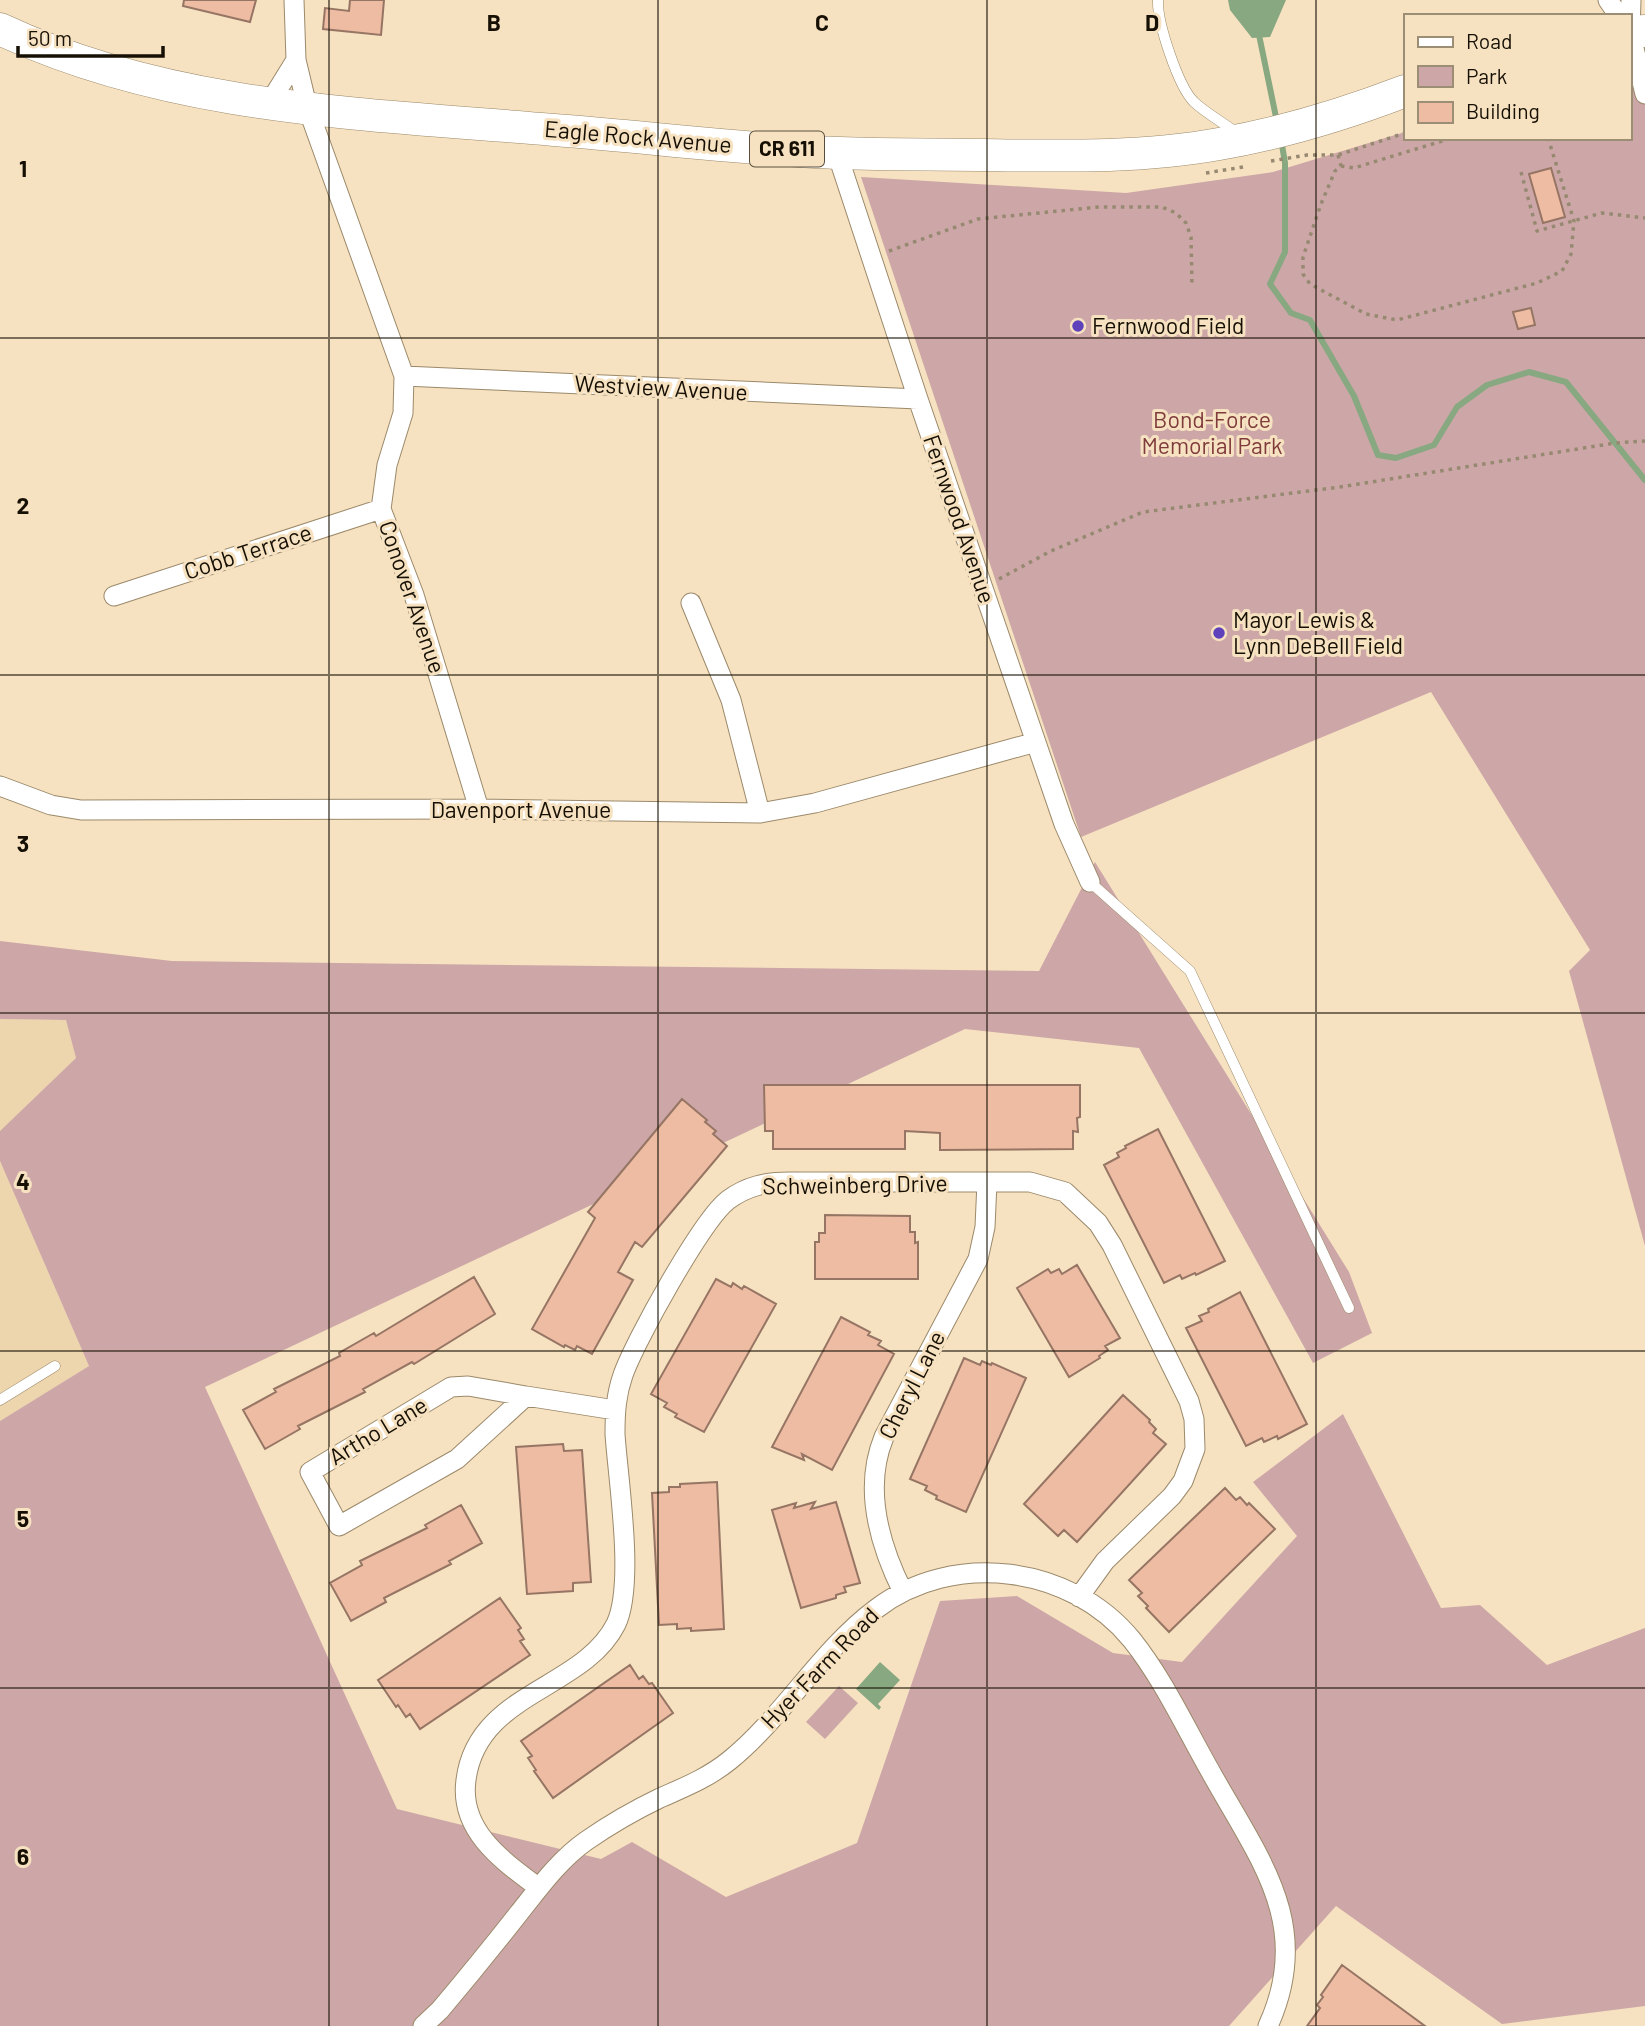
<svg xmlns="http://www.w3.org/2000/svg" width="1645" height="2026" viewBox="0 0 1645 2026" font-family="Barlow,sans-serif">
  <rect width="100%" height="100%" fill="#f6e2c1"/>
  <!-- built -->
  <path fill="#edd5ad" d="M0 1019 66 1020 76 1058 0 1131Z
    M0 1161 89 1366 0 1421Z"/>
  <!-- green -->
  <path fill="#cda7a7" d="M1642 76 1645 84V1246L1569 971 1590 950 1431 692 1081 837 861 177 1126 193 1273 172 1405 132V138H1629V78Z
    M1095 862 1349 1272 1372 1333 1313 1363 1139 1048 965 1029 205 1387 397 1809 601 1859 632 1842 726 1897 857 1843 940 1601 1017 1596 1113 1653 1182 1662 1297 1536 1253 1482 1343 1414 1441 1608 1480 1605 1547 1665 1645 1628V2006L1502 2024 1336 1906 1229 2026H0V1421L89 1366 0 1161V1131L76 1058 66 1020 0 1019V941L172 961 1039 971Z
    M839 1686 858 1703 825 1739 806 1722Z"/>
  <!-- water -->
  <path fill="#87a881" d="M1228 0H1286L1270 37 1252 38 1230 10Z
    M880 1662 900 1680 878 1704 881 1707 879 1710 856 1689Z"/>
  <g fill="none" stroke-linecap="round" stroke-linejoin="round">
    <!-- stream -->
    <path stroke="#87a881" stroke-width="6" d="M1258 30 1277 122
      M1281 139 1285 163V252L1270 284 1291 313 1310 320 1354 396 1378 455 1396 458 1434 445 1457 407 1487 385 1529 372 1566 382 1645 480"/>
  </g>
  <!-- building -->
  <path fill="#edbca2" stroke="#967564" stroke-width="2" d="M184 0H256L250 22 183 6Z
    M350 0H384L381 35 323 29 325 8 349 11Z
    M1551 168 1565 217 1543 223 1529 174Z
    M1531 308 1535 325 1518 329 1513 312Z
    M764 1085H1080V1117L1077 1118 1078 1132 1073 1131V1149L940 1150V1133L905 1131V1149H773V1131H765Z
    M682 1099 707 1120 705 1122 716 1131 713 1134 727 1146 642 1247 635 1242 618 1272 633 1280 592 1354 577 1346 575 1350 565 1345 564 1347 532 1329 595 1218 588 1212Z
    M1158 1129 1225 1261 1196 1275 1195 1273 1182 1279 1180 1275 1164 1283 1104 1165 1119 1157 1117 1153 1126 1148 1125 1146Z
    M825 1215 910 1216V1232H915V1243L918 1242V1279H815V1242H819V1233H825Z
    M1077 1265 1120 1338 1105 1346 1108 1350 1099 1356 1100 1358 1069 1377 1017 1288 1048 1269 1051 1273 1059 1269 1062 1274Z
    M474 1277 495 1314 414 1364 412 1362 363 1389 365 1392 298 1426 300 1429 265 1449 243 1410 276 1392 274 1389 340 1356 339 1353 374 1333 376 1336Z
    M716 1279 731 1287 733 1283 742 1289 744 1286 776 1304 704 1432 675 1417 677 1414 664 1407 667 1403 651 1394Z
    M1240 1292 1307 1424 1278 1439 1277 1436 1264 1442 1262 1438 1246 1446 1186 1328 1202 1321 1199 1316 1209 1312 1208 1309Z
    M841 1317 870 1332 868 1335 881 1341 878 1345 894 1354 832 1470 802 1454 804 1460 772 1447Z
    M964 1358 980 1365 982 1361 991 1365 992 1363 1026 1378 966 1512 936 1499 937 1496 925 1490 927 1486 910 1479Z
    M1123 1395 1150 1420 1149 1422 1156 1429 1153 1433 1166 1444 1077 1542 1064 1530 1058 1536 1024 1504Z
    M563 1444 564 1451 582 1450 591 1582 573 1583V1591L527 1594 516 1447Z
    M717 1482 724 1629 691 1631V1628L677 1629V1624L659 1625 652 1493 669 1492V1487H680V1484Z
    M1225 1488 1236 1500 1240 1497 1247 1505 1249 1503 1275 1529 1169 1632 1146 1608 1148 1606 1138 1596 1142 1593 1129 1580Z
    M815 1502 811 1509 836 1502 860 1583 844 1587 846 1592 836 1595V1598L801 1608 772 1510 796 1503 794 1508Z
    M461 1505 482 1543 449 1561 451 1564 384 1598 386 1602 351 1621 330 1583 362 1565 360 1561 427 1528 425 1525Z
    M500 1598 521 1628 518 1630 524 1639 520 1641 530 1655 420 1729 410 1714 406 1717 398 1705 396 1707 378 1680Z
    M630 1665 639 1679 643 1676 649 1684 652 1683 673 1713 553 1798 534 1771 536 1770 528 1758 532 1756 521 1741Z
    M1342 1965 1425 2026H1307L1320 2008 1317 2005 1323 1997 1321 1995Z"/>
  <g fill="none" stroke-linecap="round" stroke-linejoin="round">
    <defs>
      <path id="lane" d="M1158 0C1157 22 1178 86 1194 102 1207 114 1224 123 1238 134
        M1090 882 1190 971 1349 1308
        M0 1400 55 1366"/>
      <path id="street" d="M294 0 296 60 307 106 404 376 403 413 387 465 381 509 414 595 479 809
        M1608 0 1619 16
        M1631 0 1630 32 1645 94
        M270 102 296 60
        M837 153 918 399 1064 824 1090 882
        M404 376 918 399
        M114 596 381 509
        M691 603 731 700 760 813
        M0 786 51 805 81 810 479 809 760 813 815 803 1036 742
        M526 1396 468 1386 451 1387 310 1472 339 1526 457 1459 526 1396 615 1410
        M903 1592C879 1544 863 1488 884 1437L978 1259 985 1227 987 1182
        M539 1888C503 1861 459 1831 466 1780 477 1692 583 1690 616 1624 635 1584 618 1480 615 1434 615 1413 616 1395 623 1375 635 1341 702 1220 728 1200 747 1186 766 1182 789 1182H1030L1065 1192 1098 1223 1112 1245 1189 1401 1194 1419 1195 1449 1183 1481 1172 1496 1105 1561 1079 1597
        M423 2026 440 2010C467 1978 493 1946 519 1913 539 1888 559 1860 586 1841 609 1825 635 1810 660 1798 685 1787 708 1778 730 1760 784 1716 820 1651 876 1609 953 1550 1071 1565 1132 1640 1164 1680 1187 1731 1213 1776 1260 1860 1314 1926 1268 2026"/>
      <path id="primary" d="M0 29C172 110 368 114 554 130 649 137 745 150 840 153 888 155 936 154 983 155 1062 156 1142 158 1219 144 1283 133 1345 114 1405 91
        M1629 32 1645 31"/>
    </defs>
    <!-- lane casing -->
    <use href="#lane" stroke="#9b896a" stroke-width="11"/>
    <!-- street casing -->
    <use href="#street" stroke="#9b896a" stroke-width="21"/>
    <!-- primary casing -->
    <use href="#primary" stroke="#9b896a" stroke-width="33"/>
    <!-- path -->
    <path stroke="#978971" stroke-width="3.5" stroke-dasharray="3.5 5" stroke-linecap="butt" d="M1338 155 1341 166 1335 171 1321 204 1303 257V274L1310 284 1366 314 1397 320 1537 283 1562 271 1571 254 1574 221 1548 138
      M1271 161 1307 155H1338L1405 133
      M1341 166 1354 168 1452 138
      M1521 172 1537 231 1602 213 1645 218
      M1206 173 1243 167
      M889 251 978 219 1099 207H1162L1176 213 1186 223 1191 237 1192 285
      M999 579 1051 551 1143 512 1340 487 1615 443 1645 441"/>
    <!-- lane -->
    <use href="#lane" stroke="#fff" stroke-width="10"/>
    <!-- street -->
    <use href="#street" stroke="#fff" stroke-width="19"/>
    <!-- primary -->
    <use href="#primary" stroke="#fff" stroke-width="32"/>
  </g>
  <!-- grid -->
  <path fill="none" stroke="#160f04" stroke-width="2" stroke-opacity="0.55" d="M329 0V2026M658 0V2026M987 0V2026M1316 0V2026M0 338H1645M0 675H1645M0 1013H1645M0 1351H1645M0 1688H1645"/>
  <!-- markers -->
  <g fill="#5f42bb" stroke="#f6e2c1" stroke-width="2.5">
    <circle cx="1078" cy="326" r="7"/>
    <circle cx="1219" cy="633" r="7"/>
  </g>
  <g text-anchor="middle" stroke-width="6" stroke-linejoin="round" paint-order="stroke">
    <!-- shield labels -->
    <rect fill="#f6e2c1" stroke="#594e3d" stroke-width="2" x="750" y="131.5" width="74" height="35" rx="5"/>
    <g font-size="21" font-weight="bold" fill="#160f04">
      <text x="787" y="156">CR 611</text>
    </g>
    <!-- street labels -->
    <g font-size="23" fill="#160f04" stroke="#f6e2c1">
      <text transform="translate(638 137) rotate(5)" y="8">Eagle Rock Avenue</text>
      <text transform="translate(661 388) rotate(3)" y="8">Westview Avenue</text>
      <text transform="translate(959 519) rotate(71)" y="8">Fernwood Avenue</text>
      <text transform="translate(248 552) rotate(-18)" y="8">Cobb Terrace</text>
      <text transform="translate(412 597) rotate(71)" y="8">Conover Avenue</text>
      <text x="521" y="818">Davenport Avenue</text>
      <text transform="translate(855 1185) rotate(-1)" y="8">Schweinberg Drive</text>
      <text transform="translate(912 1385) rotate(-63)" y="8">Cheryl Lane</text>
      <text transform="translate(378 1431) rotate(-31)" y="8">Artho Lane</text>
      <text transform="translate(820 1668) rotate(-46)" y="8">Hyer Farm Road</text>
    </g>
    <!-- poi labels -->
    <g font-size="23" fill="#160f04" stroke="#f6e2c1" text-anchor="start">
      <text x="1092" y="334">Fernwood Field</text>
      <text x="1233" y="628">Mayor Lewis &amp;<tspan x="1233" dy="26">Lynn DeBell Field</tspan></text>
    </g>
    <!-- park labels -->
    <g font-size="23" fill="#7f3a3c" stroke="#f6e2c1">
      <text x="1212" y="428">Bond-Force<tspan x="1212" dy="26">Memorial Park</tspan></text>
    </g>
  </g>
  <g font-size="23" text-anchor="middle" font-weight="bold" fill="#160f04" stroke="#f6e2c1" stroke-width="6" stroke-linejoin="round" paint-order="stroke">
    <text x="494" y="31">B</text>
    <text x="822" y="31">C</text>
    <text x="1152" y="31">D</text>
    <text x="23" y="177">1</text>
    <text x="23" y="514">2</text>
    <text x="23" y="852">3</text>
    <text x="23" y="1190">4</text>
    <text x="23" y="1527">5</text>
    <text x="23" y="1865">6</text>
  </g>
  <!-- legend -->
  <rect x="1404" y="14" width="228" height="126" fill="#f6e2c1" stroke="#9c8e75" stroke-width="2"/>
  <rect x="1418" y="37" width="35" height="10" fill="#ffffff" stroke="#9c8e75" stroke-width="2"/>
  <text x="1466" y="49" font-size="21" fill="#160f04">Road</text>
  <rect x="1418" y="66" width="35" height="21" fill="#cda7a7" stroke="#9c8e75" stroke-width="2"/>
  <text x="1466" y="84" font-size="21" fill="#160f04">Park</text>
  <rect x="1418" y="102" width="35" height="21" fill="#edbca2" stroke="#9c8e75" stroke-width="2"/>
  <text x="1466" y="119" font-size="21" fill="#160f04">Building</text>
  <!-- scale -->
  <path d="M18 46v10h145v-10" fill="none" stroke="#160f04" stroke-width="3.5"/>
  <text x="28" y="46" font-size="21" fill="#160f04" stroke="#f6e2c1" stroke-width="5" paint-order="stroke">50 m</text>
</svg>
